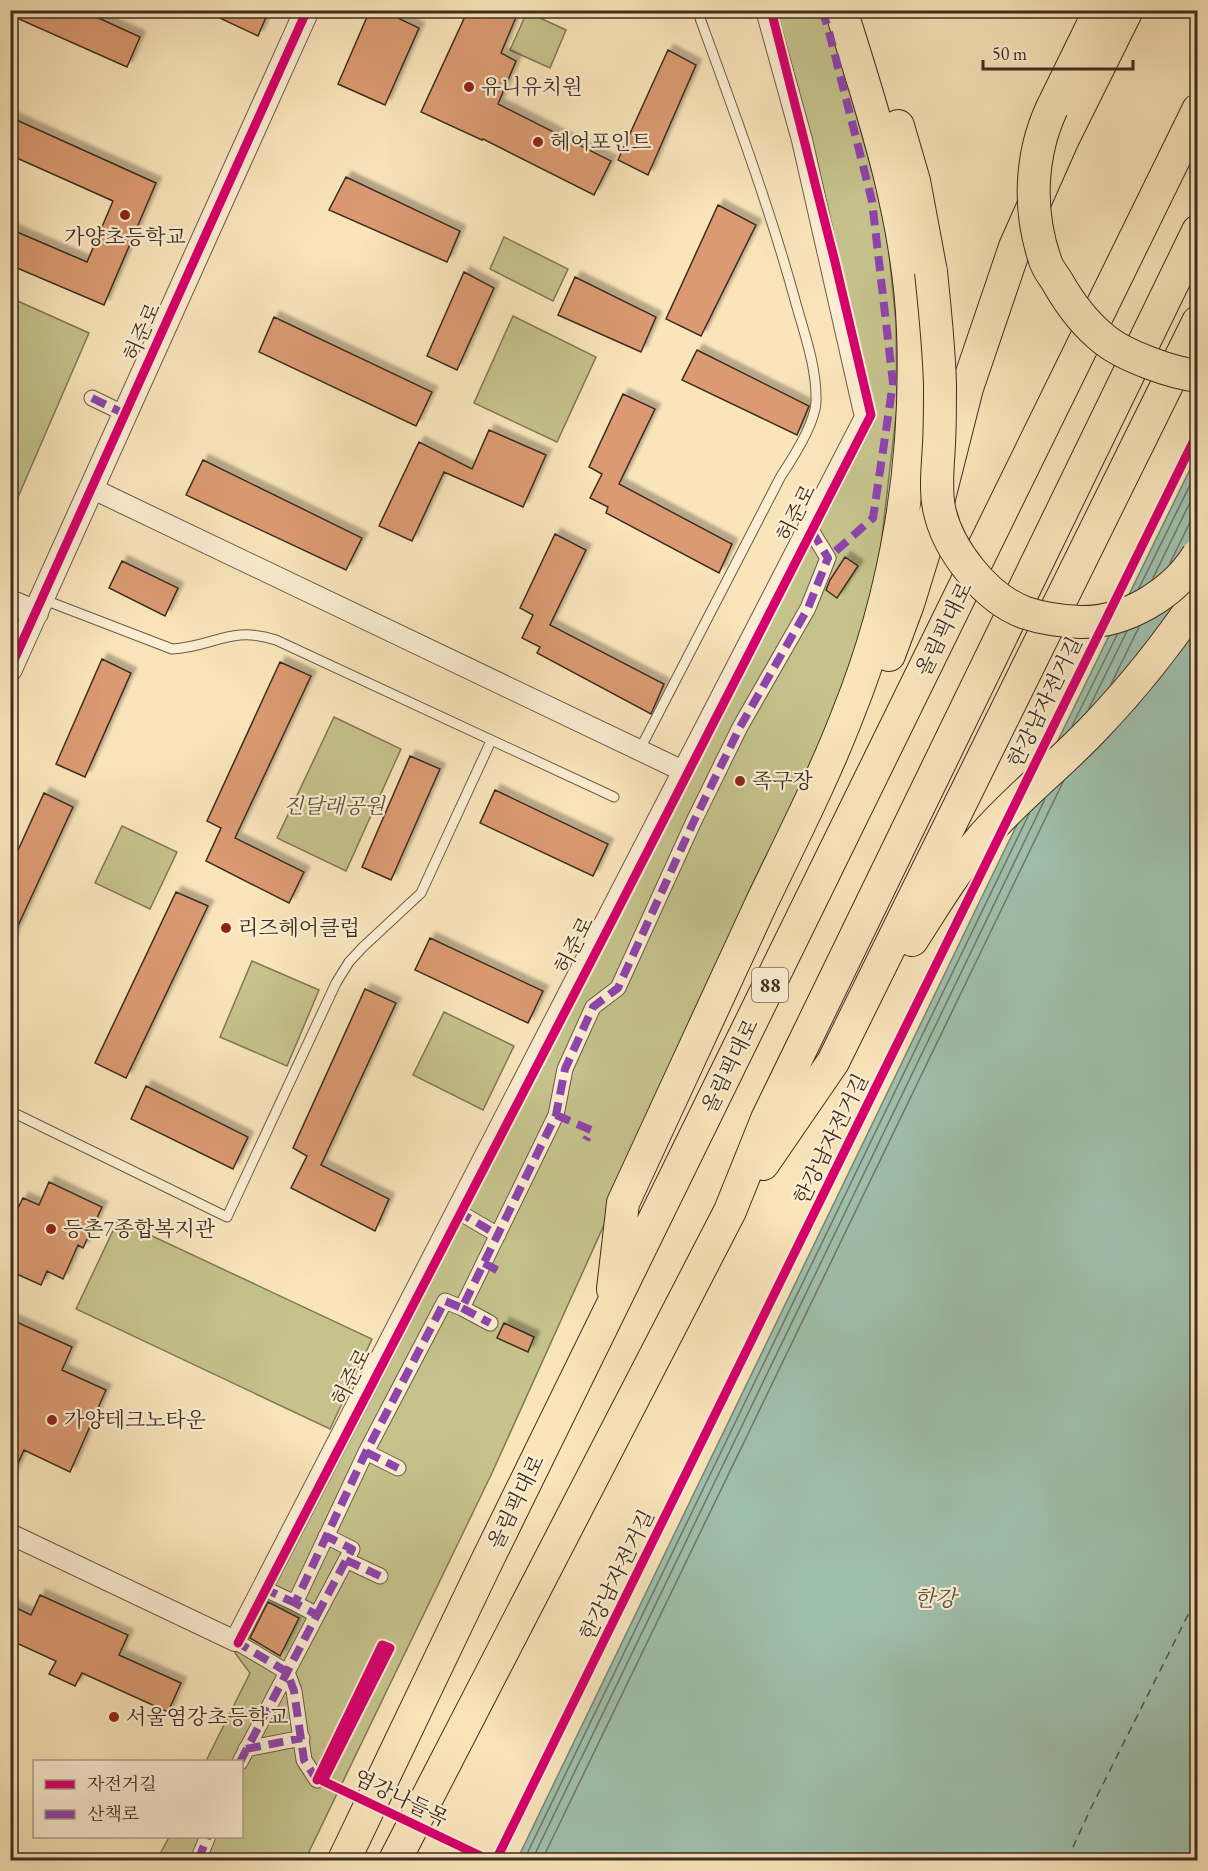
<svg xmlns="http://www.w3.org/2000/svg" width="1208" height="1871" viewBox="0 0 1208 1871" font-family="'EB Garamond','Noto Serif KR',serif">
  <defs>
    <filter id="shadow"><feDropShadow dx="5.5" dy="-5.5" stdDeviation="1.5" flood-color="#0004"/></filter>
  </defs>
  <rect width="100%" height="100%" fill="#fae5bb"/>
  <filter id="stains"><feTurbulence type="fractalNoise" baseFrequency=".00333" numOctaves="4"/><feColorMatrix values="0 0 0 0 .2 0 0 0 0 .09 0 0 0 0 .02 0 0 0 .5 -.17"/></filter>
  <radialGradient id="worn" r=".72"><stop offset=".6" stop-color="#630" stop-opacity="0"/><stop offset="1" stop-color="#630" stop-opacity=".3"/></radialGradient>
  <!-- green -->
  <path fill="#c5c28c" stroke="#817856" stroke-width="1.5" d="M775 11H828L886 222 896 323 897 407 877 580 847 687 492 1473 305 1860H157L169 1837 242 1836V1762L206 1761 250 1673 235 1653 690 775 875 412Z
    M527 12 566 30 550 68 510 50Z
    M504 237 568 269 553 301 490 269Z
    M11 298 89 333 12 511 10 510Z
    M513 316 596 357 557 442 474 403Z
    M334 717 401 749 346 871 277 838Z
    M122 826 177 852 150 909 95 883Z
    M252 961 319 990 287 1066 220 1037Z
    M444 1012 514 1046 483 1110 413 1075Z
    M118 1220 372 1339 330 1429 76 1309Z"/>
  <!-- water -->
  <path fill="#9fbfac" stroke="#788574" stroke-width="1.5" d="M1197 455V1860H517L991 878Z"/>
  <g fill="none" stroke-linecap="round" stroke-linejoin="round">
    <!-- shore -->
    <path stroke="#6e7666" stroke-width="1.5" d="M1170 563 1198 506
      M1152 580 1198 486
      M1139 588 1198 469
      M1111 684 1139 627
      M1089 708 1127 631
      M1072 726 1117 635
      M524 1860 1029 814
      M532 1860 1045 799
      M542 1860 1063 782"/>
    <!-- ferry -->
    <path stroke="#565243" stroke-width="1.5" stroke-dasharray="8 6" stroke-linecap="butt" d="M1067 1860 1091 1808 1198 1595"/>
  </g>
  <!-- building -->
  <path fill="#db9a71" stroke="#3d2d20" stroke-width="1.5" filter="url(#shadow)" d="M10 10H81L140 37 127 67 10 15Z
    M203 10H269L258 36Z
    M370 10H381L419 28 385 105 338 84Z
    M468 10H519L501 53 516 61 498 104 611 161 594 195 483 139 482 140 421 112Z
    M668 50 696 65 648 175 618 160Z
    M10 117 156 183 104 305 10 265V229L87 262 113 201 10 155Z
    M346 177 460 231 447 262 329 210Z
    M718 205 756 225 701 336 666 319Z
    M464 272 494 288 457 370 427 356Z
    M575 277 656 317 641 352 558 315Z
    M274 317 432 392 416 426 259 352Z
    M697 350 809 406 797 435 682 380Z
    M623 394 655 409 619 484 732 544 719 573 606 513 608 507 590 498 602 474 589 467Z
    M489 430 546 455 523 507 444 472 412 541 379 526 419 442 472 469Z
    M203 460 362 538 346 570 186 495Z
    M555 534 586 550 550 625 664 684 651 714 537 653 540 647 522 638 533 615 520 608Z
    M845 557 858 566 837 598 826 590 830 580Z
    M122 561 178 588 165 616 109 588Z
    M102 659 131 673 85 777 56 764Z
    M280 662 311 676 235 838 304 872 289 903 206 861 221 828 207 821Z
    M410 756 440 769 391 880 362 867Z
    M495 790 608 844 593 876 480 823Z
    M44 793 73 807 10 943V868Z
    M176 892 208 906 126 1078 95 1063Z
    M430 938 543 991 528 1023 415 970Z
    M365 989 396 1003 321 1165 389 1199 375 1231 291 1188 307 1156 293 1148Z
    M146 1086 248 1137 233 1169 131 1119Z
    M49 1182 102 1207 83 1248 78 1245 63 1279 47 1271 41 1285 10 1271V1210L16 1212 23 1198 39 1205Z
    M10 1319 72 1347 62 1370 106 1390 70 1472 24 1450 10 1481Z
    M504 1323 534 1337 528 1352 497 1338Z
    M40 1595 128 1635 119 1655 181 1683 168 1712 82 1673 75 1686 49 1674 56 1661 10 1640V1605L31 1615Z
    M268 1602 299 1618 280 1656 250 1638Z"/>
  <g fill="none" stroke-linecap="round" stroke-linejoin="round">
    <defs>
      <path id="service" d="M42 599 172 649C213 647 231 625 276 640L614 797
        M639 751 781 476C793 458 815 423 816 402 817 367 804 333 795 300 768 202 732 106 697 10
        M10 1111 227 1217 336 983 349 962 363 947 421 893 491 741"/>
      <path id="pedestrian" d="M92 398 125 414
        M457 1211 498 1235
        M462 1308 490 1323
        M366 1452 398 1468
        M346 1560 380 1576
        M263 1588 295 1603
        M317 1615 352 1549 326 1536
        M235 1641 287 1672 294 1691 304 1760 317 1780
        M246 1749 302 1738
        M240 1762 317 1615 295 1603 366 1452 445 1301 462 1308 556 1115 565 1069 593 1007 618 988 693 823 740 727 808 608 828 558 809 527
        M198 1860 208 1836"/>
      <path id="minor" d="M91 488 683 771
        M10 1534 235 1641 865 417 802 140 766 10"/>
      <path id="tertiary" d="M10 602 36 613
        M10 669 307 10"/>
      <path id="trunk" d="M1052 108 1100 10
        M898 126 914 181 931 272
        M889 655 908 604 932 526 967 388 1015 247 1062 141 1127 10
        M912 940C934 906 955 870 981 839 1017 797 1061 764 1098 724 1135 685 1168 643 1198 599
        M763 1164 833 1062 1198 322
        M613 1289 623 1203C669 1103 715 1004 761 904 791 841 823 779 848 714 897 593 918 461 913 330 909 221 874 114 841 10
        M344 1860 485 1565 1198 110
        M395 1860 730 1211 767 1119 1198 231"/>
    </defs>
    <!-- service casing -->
    <use href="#service" stroke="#6c5b47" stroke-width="11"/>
    <!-- pedestrian casing -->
    <use href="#pedestrian" stroke="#6c5b47" stroke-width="17"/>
    <!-- minor casing -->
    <use href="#minor" stroke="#6c5b47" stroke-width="22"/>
    <!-- tertiary casing -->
    <use href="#tertiary" stroke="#6c5b47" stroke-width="26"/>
    <!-- trunk casing -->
    <use href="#trunk" stroke="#3d2d20" stroke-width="34"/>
    <!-- service -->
    <use href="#service" stroke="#fceed3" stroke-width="9"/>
    <!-- pedestrian -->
    <use href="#pedestrian" stroke="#fceed3" stroke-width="15"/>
    <!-- minor -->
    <use href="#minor" stroke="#fceed3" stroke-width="20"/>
    <!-- tertiary -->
    <use href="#tertiary" stroke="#fceed3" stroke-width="24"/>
    <!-- trunk -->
    <use href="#trunk" stroke="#fae5bb" stroke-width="32"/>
    <defs>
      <path id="trunk-bridge" d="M1052 108C1030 155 1028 211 1045 260 1047 268 1054 276 1058 283 1070 304 1086 325 1105 340 1125 356 1172 373 1198 376
        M931 272C935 310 939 347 940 385 940 405 940 425 939 444 938 465 935 488 939 508 947 549 986 599 1026 613 1044 619 1061 621 1080 622 1125 623 1174 594 1198 555"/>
    </defs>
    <!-- trunk-bridge casing -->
    <use href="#trunk-bridge" stroke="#3d2d20" stroke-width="34" stroke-linecap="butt"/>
    <!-- trunk-bridge -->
    <use href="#trunk-bridge" stroke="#fae5bb" stroke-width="32"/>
    <!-- quiet -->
    <path stroke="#8e44ad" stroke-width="8" stroke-dasharray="15 8" stroke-linecap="butt" d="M822 10 828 28 872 201 893 383 873 518 828 558
      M92 398 125 414
      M556 1115 591 1130 586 1140
      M457 1211 498 1235
      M484 1263 504 1274
      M462 1308 490 1323
      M366 1452 398 1468
      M346 1560 380 1576
      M263 1588 295 1603
      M317 1615 352 1549 326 1536
      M235 1641 287 1672 294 1691 304 1760 317 1780
      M246 1749 302 1738
      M240 1762 317 1615 295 1603 366 1452 445 1301 462 1308 556 1115 565 1069 593 1007 618 988 693 823 740 727 808 608 828 558 810 528
      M198 1860 208 1836"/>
    <defs>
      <path id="cycleway" d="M10 669 307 10
        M238 1643 613 919 871 415 835 262 771 10
        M317 1780 382 1645 390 1648 323 1781 489 1860
        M496 1860 1198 432"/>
    </defs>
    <!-- cycleway casing -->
    <use href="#cycleway" stroke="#fceed3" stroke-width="13"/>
    <!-- cycleway -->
    <use href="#cycleway" stroke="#d6006c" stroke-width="9"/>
  </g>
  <!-- markers -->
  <g fill="#8f2418" stroke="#fceed3" stroke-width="2">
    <circle cx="469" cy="87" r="6"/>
    <circle cx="538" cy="142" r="6"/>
    <circle cx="125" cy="215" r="6"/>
    <circle cx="740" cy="781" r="6"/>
    <circle cx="226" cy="928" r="6"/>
    <circle cx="51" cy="1229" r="6"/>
    <circle cx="52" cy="1420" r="6"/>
    <circle cx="114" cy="1717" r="6"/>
  </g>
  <g text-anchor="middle" stroke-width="4.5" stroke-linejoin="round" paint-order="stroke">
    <!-- shield labels -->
    <rect fill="#fceed3" stroke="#766756" stroke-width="1.5" x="752" y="968" width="36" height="34" rx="4.5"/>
    <g font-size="20" font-weight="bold" fill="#3d2d20">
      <text x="770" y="992">88</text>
    </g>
    <!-- poi labels -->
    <g font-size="21" fill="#3d2d20" stroke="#fceed3" text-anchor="start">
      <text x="481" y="94">유니유치원</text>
      <text x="550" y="149">헤어포인트</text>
      <text x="125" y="244" text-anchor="middle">가양초등학교</text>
      <text x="752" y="788">족구장</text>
      <text x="238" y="935">리즈헤어클럽</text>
      <text x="63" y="1236">등촌7종합복지관</text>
      <text x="64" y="1427">가양테크노타운</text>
      <text x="126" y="1724">서울염강초등학교</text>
    </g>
    <!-- street labels -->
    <g font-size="21" fill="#3d2d20" stroke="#fceed3">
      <text transform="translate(142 332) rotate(-66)" y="7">허준로</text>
      <text transform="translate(796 513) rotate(-63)" y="7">허준로</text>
      <text transform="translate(944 629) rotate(-64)" y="7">올림픽대로</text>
      <text transform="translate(1045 702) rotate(-64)" y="7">한강남자전거길</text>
      <text transform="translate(574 945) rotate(-63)" y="7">허준로</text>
      <text transform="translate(730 1066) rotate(-64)" y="7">올림픽대로</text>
      <text transform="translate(831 1139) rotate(-64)" y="7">한강남자전거길</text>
      <text transform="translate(351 1377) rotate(-63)" y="7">허준로</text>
      <text transform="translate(516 1502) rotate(-64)" y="7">올림픽대로</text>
      <text transform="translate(617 1575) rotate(-64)" y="7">한강남자전거길</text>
      <text transform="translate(401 1798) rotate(26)" y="7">염강나들목</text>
    </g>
    <!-- park labels -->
    <g font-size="21" font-style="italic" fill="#5f523b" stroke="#fceed3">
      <text x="334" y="813">진달래공원</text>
    </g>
    <!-- water labels -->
    <g font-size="22" font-style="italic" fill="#565243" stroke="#fceed3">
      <text x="935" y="1606">한강</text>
    </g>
  </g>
  <!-- margin -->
  <rect width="1208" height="1871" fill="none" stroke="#fae5bb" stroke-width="36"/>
  <rect x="12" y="12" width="1184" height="1847" fill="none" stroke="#3d2d20" stroke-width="3"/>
  <rect x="18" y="18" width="1172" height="1835" fill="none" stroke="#3d2d20" stroke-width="1.5"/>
  <!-- legend -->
  <rect x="33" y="1760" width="210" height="78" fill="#fceed3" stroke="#b0a18b" stroke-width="1.5"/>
  <rect x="45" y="1780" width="30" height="9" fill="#d6006c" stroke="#b0a18b" stroke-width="1.5"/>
  <text x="87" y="1790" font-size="18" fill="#3d2d20">자전거길</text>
  <rect x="45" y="1810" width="30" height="9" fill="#8e44ad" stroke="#b0a18b" stroke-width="1.5"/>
  <text x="87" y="1820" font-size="18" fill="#3d2d20">산책로</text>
  <!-- scale -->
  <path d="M983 60v9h150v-9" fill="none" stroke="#3d2d20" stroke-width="3"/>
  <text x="992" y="60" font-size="18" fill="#3d2d20" stroke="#fceed3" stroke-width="4.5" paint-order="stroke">50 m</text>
  <rect width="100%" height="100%" filter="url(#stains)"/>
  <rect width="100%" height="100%" fill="url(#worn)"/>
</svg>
